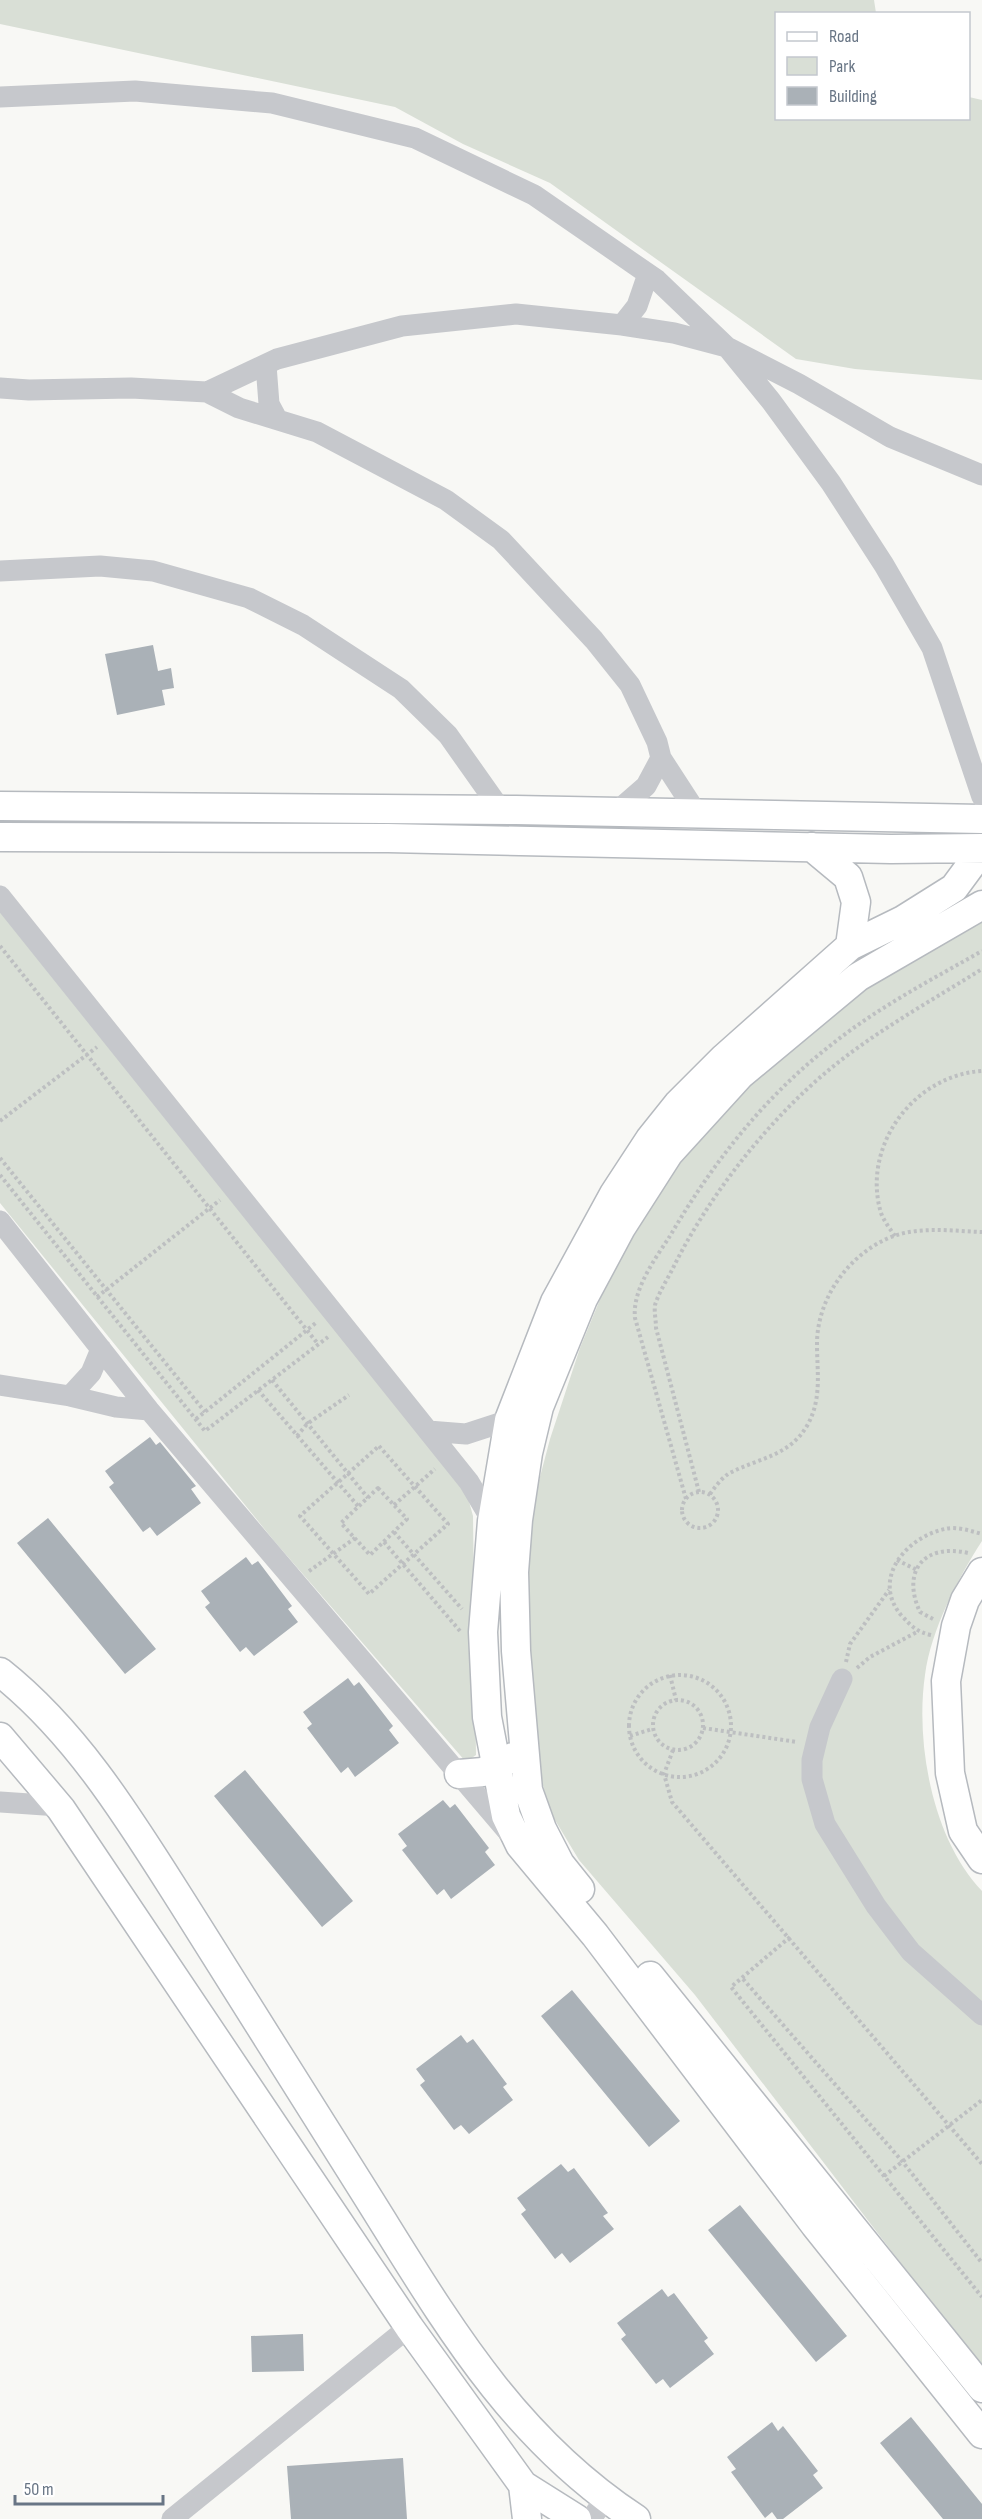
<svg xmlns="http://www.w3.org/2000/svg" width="982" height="2519" viewBox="0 0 982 2519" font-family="'Sofia Sans Condensed',sans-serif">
  <rect width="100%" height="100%" fill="#f8f8f5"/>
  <!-- green -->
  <path fill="#d9dfd6" d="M0 0H874L876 13 776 14V118H968L969 97 982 100V380L855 369 796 359 550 183 463 144 395 107 0 24Z
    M0 905 465 1487 473 1516 476 1755 466 1762 275 1542 0 1203Z
    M982 920V1541C958 1578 931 1630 925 1675 915 1744 933 1840 982 1891V2369L695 1995 579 1860 549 1810 535 1752 527 1622 531 1511 550 1439 580 1348 601 1297 630 1242 682 1159 744 1091 800 1038 872 984Z"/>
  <!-- building -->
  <path fill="#aab1b7" d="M153 645 158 671 171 668 174 688 162 690 165 705 117 715 105 654Z
    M150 1437 156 1445 160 1442 196 1486 191 1489 201 1503 157 1536 150 1527 143 1532 109 1487 114 1483 105 1471Z
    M48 1518 156 1649 125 1674 17 1543Z
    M246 1557 252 1565 258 1561 292 1606 288 1609 298 1622 254 1656 246 1647 240 1652 205 1607 210 1603 201 1591Z
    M348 1678 354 1686 359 1682 393 1726 389 1730 399 1743 355 1777 348 1767 341 1773 307 1728 312 1724 303 1712Z
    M245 1770 353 1901 322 1927 214 1796Z
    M443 1800 450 1808 455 1804 489 1848 485 1852 495 1865 451 1899 444 1889 437 1895 402 1850 407 1846 398 1834Z
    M572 1990 680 2121 649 2147 541 2016Z
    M461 2035 467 2043 473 2039 507 2084 503 2087 513 2100 469 2134 461 2125 454 2130 420 2085 425 2081 416 2069Z
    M561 2164 568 2172 574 2168 608 2213 603 2216 614 2229 570 2263 562 2253 555 2259 521 2214 526 2210 517 2198Z
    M740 2205 847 2336 816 2362 708 2230Z
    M662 2289 668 2297 674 2293 708 2338 704 2341 714 2354 670 2388 663 2379 656 2384 621 2339 626 2335 617 2323Z
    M303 2334 304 2371 252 2372 251 2336Z
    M911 2417 982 2504V2519H943L880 2443Z
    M772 2422 778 2431 783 2426 818 2471 813 2475 823 2488 783 2519H777L772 2512 765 2518 731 2472 736 2469 727 2457Z
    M403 2458 407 2519H291L287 2466Z"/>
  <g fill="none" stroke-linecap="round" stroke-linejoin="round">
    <defs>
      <path id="secondary" d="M0 806 516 810 982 819
        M0 837 388 838 891 849 982 848
        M812 847 848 877 856 902 850 946
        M982 850 954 888 903 920 850 946 724 1058 678 1104 650 1139 614 1194 555 1302 509 1420 492 1521 483 1632 487 1717 506 1816 520 1845 595 1935 815 2225 982 2434
        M982 1572 965 1600 956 1626 946 1681 950 1773 963 1831 982 1859
        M0 1672C77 1733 130 1820 182 1902 242 1997 302 2093 362 2188 442 2315 507 2434 636 2519
        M0 1737 61 1809 409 2327 523 2485 577 2519
        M459 1774 483 1772 513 1757
        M580 1889 560 1864 542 1829 528 1790 516 1651 514 1572 518 1520 528 1453 539 1407 583 1299 621 1228 669 1153 740 1075 858 977 982 905
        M650 1976 982 2388
        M523 2485 527 2519"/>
    </defs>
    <!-- secondary casing -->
    <use href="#secondary" stroke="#b6babf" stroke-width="31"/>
    <!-- path -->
    <path stroke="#bdbfc1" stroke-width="4" stroke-dasharray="3 3" stroke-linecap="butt" d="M0 946 318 1344
      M0 1121 97 1047
      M0 1158 205 1412
      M0 1175 205 1431 328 1337
      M895 1236C890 1229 884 1221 881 1213 861 1146 914 1075 982 1071
      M97 1297 220 1200
      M272 1380 368 1498
      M258 1390 358 1506
      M196 1419 317 1322
      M297 1436 307 1424 349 1395
      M379 1446 448 1524 369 1594 300 1516Z
      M378 1488 407 1519 370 1555 341 1523Z
      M682 1510a18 18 0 1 1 36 0a18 18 0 1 1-36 0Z
      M699 1492 656 1328C656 1320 654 1312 655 1305 659 1292 667 1280 673 1268 708 1197 768 1120 830 1069 876 1031 931 1001 982 969
      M710 1494C715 1487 721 1479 728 1474 757 1458 790 1457 808 1424 822 1398 817 1372 817 1344 817 1298 849 1254 891 1237 920 1226 952 1231 982 1232
      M686 1499 635 1318C632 1290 655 1259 670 1236 712 1164 764 1097 831 1045 877 1008 931 980 982 951
      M394 1505 435 1469
      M394 1532 462 1609
      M384 1542 460 1631
      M897 1560 917 1570
      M309 1571 355 1538
      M933 1619 920 1612C901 1571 924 1543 968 1553
      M931 1635C917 1632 911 1626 901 1615 871 1579 906 1537 945 1529 956 1526 971 1531 982 1534
      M846 1662 850 1644 889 1590
      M857 1668 870 1657 917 1632
      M629 1726a51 51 0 1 1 102 0a51 51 0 1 1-102 0Z
      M670 1675 676 1700
      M653 1725a25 25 0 1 1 50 0a25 25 0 1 1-50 0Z
      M703 1728 797 1742
      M630 1736 652 1729
      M673 1750 664 1774 672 1802 982 2164
      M790 1937 731 1987 982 2297
      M743 1979 902 2161 982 2263
      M884 2176 982 2100"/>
    <!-- street -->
    <path stroke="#c6c8cc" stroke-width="21" d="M0 97 135 91 272 103 415 138 534 195 657 280 727 347 771 401 831 483 884 565 932 648 982 797
      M622 325 637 306 648 274
      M266 365 269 404 277 419
      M0 388 29 390 131 388 207 392 239 408 317 432 446 500 501 540 594 640 630 685 657 742 661 758
      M207 392 277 359 402 326 516 314 622 325 674 333 727 347 799 384 890 437 982 475
      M0 571 100 566 153 571 249 598 303 625 401 689 448 735 501 810
      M615 813 646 786 661 758 698 815
      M0 896 469 1482 492 1521
      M0 1221 149 1410 508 1832
      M0 1385 70 1396 116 1407 149 1410
      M70 1396 91 1373 101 1349
      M428 1431 466 1434 509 1420
      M842 1679 820 1727 812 1760V1779L825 1824 876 1906 911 1952 982 2015
      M0 1802 59 1806
      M172 2519 409 2327
      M591 2519 605 2499"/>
    <!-- secondary -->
    <use href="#secondary" stroke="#fff" stroke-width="28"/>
  </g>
  <!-- legend -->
  <rect x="775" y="12" width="195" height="108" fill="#ffffff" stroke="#c3c8ce" stroke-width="1.5"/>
  <rect x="787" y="32" width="30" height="9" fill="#ffffff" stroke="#c3c8ce" stroke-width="1.5"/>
  <text x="829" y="42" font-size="18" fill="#687585">Road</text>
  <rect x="787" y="57" width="30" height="18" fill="#d9dfd6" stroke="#c3c8ce" stroke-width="1.5"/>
  <text x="829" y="72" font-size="18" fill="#687585">Park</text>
  <rect x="787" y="87" width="30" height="18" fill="#aab1b7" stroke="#c3c8ce" stroke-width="1.5"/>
  <text x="829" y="102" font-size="18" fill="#687585">Building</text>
  <!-- scale -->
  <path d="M15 2495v9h148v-9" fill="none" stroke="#687585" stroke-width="3"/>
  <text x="24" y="2495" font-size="18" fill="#687585" stroke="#ffffff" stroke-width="4.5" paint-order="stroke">50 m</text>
</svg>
